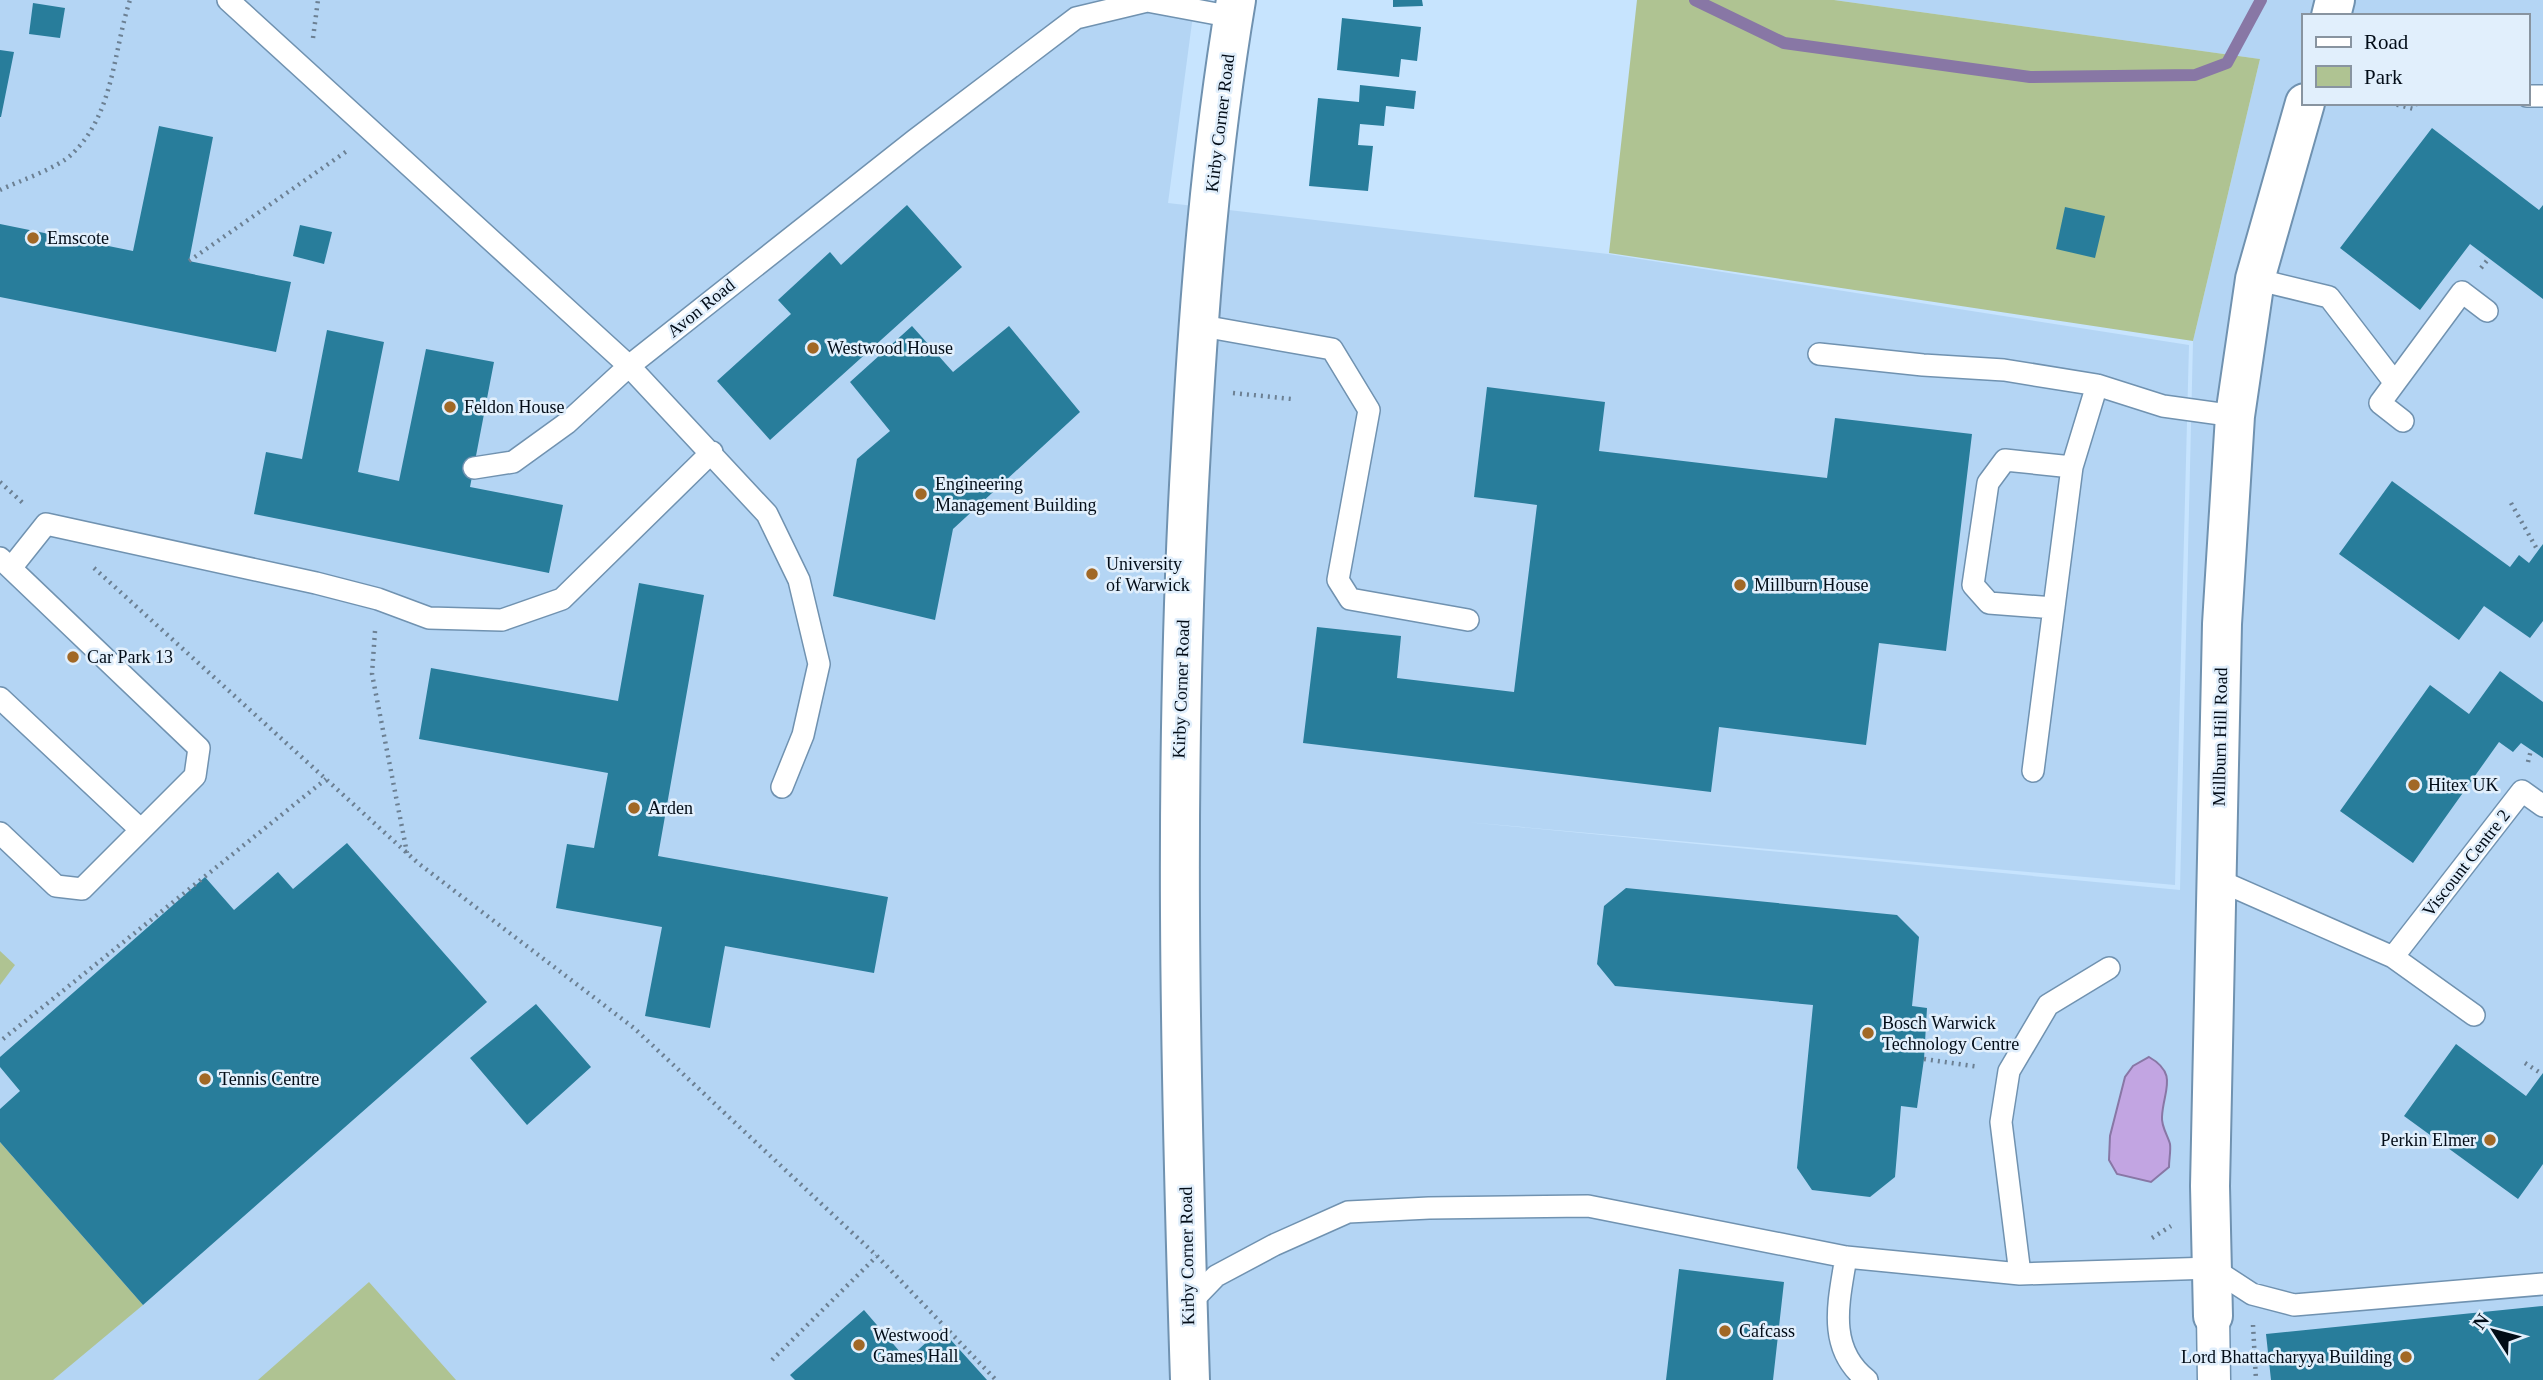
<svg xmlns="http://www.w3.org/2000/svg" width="2543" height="1380" viewBox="0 0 2543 1380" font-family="'Times New Roman',serif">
  <rect width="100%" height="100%" fill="#c7e4fe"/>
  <!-- built -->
  <path fill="#b4d5f4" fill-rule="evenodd" d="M0 0H1195L1168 203 1608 254 2189 345 2175 885 1466 822 2180 890 2193 341 2260 59 1834 0H2543V1380H0ZM2303 16H2527V103H2303Z"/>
  <!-- green -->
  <path fill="#afc392" d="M1637 0H1834L2260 59 2193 341 1609 253Z
    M0 951 15 965 0 985Z
    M0 1142 143 1305 53 1380H0Z
    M369 1282 456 1380H258Z"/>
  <!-- water -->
  <path fill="#c2a5e2" stroke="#8877a5" stroke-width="2" d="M2149 1057C2179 1074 2163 1091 2162 1117 2161 1126 2168 1136 2170 1144 2171 1151 2169 1159 2169 1167L2151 1182 2117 1174 2109 1160 2110 1136 2125 1077 2133 1066Z"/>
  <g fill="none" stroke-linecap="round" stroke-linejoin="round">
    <!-- stream -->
    <path stroke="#8877a5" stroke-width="12" d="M1695 0 1784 43 2030 77 2195 75 2227 63 2261 0"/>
  </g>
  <!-- building -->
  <path fill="#287d9b" d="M1393 0H1422L1423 6 1393 7Z
    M33 3 65 8 60 38 29 34Z
    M1342 18 1421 27 1417 61 1401 59 1399 77 1337 70Z
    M0 50 14 52 1 117H0Z
    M1360 85 1416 91 1414 109 1386 106 1384 126 1360 124 1358 145 1373 146 1368 191 1309 186 1318 98 1359 102Z
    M159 126 213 137 189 261 291 282 276 352 0 297V224L133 251Z
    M2432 128 2539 210 2543 205V299L2470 244 2420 310 2340 248Z
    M907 205 962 267 770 440 717 381 791 314 778 300 830 252 841 265Z
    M2065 207 2105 216 2095 258 2056 249Z
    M300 225 332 232 324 264 293 256Z
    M912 326 953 372 1009 326 1080 412 953 529 935 620 833 596 857 459 890 431 850 382Z
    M327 330 384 342 358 472 399 481 426 349 494 362 470 487 563 505 549 573 254 514 266 452 302 459Z
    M1487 387 1605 402 1599 451 1827 478 1835 418 1972 434 1946 651 1879 643 1866 745 1719 727 1711 792 1303 743 1317 627 1401 636 1397 678 1514 692 1537 505 1474 497Z
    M2392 481 2510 567 2519 555 2529 563 2543 544V621L2530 638 2484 606 2459 640 2339 554Z
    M639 583 704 595 658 856 888 897 874 973 725 946 710 1028 645 1016 662 927 556 908 567 844 594 848 608 773 419 739 431 668 618 701Z
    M2500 671 2543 702V758L2521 743 2513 752 2499 742 2413 863 2340 811 2430 685 2469 714Z
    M347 843 487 1002 143 1305 0 1142V1109L20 1091 0 1067V1057L205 877 234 910 278 872 293 889Z
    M1626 888 1897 915 1919 937 1912 1006 1927 1008 1924 1059 1917 1108 1901 1106 1895 1177 1870 1197 1812 1190 1797 1168 1813 1005 1615 986 1597 964 1604 906Z
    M536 1004 591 1067 527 1125 470 1058Z
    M2456 1044 2526 1096 2543 1073V1164L2518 1199 2404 1116Z
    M1679 1269 1784 1282 1773 1380H1666Z
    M2543 1306V1380H2271L2266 1334Z
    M864 1310 907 1360 941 1329 987 1380H795L790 1375Z"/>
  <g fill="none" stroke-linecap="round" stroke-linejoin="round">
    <defs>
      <path id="service" d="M228 0 629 366 915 140 1076 18 1147 1 1233 17
        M2527 96H2543
        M2255 279 2329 297 2395 383
        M1197 325 1332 349 1369 410 1338 580 1350 599 1468 620
        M1819 354 1923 365 2004 370 2097 385 2163 406 2235 416
        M2403 421 2380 403 2462 292 2487 311
        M474 468 513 462 567 423 629 366 767 514 799 580 819 664 803 735 782 787
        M0 558 199 748 195 776 82 889 56 886 0 833
        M11 568 46 524 316 583 378 599 429 618 502 620 562 599 712 452
        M2054 608 1989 603 1973 585 1988 483 2005 460 2072 467
        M0 698 141 830
        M2033 771 2072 467 2097 385
        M2218 880 2393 957 2522 791 2543 806
        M2393 957 2474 1015
        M1846 1257C1839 1301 1826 1348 1867 1380
        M2020 1274 2001 1122 2009 1071 2048 1005 2109 968
        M1188 1305 1216 1276 1274 1245 1348 1212 1429 1208 1588 1206 1846 1257 2020 1274 2212 1268 2252 1294 2294 1305 2543 1284"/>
      <path id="pedestrian" d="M2213 1316 2214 1380"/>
      <path id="minor" d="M2331 16 2335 0
        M2213 1316 2210 1186 2222 624 2235 416 2255 279 2305 103"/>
      <path id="tertiary" d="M1190 1380C1180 1070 1173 759 1191 449 1199 299 1211 149 1236 0"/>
    </defs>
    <!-- service casing -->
    <use href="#service" stroke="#7092b0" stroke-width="24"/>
    <!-- pedestrian casing -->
    <use href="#pedestrian" stroke="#7092b0" stroke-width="35"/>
    <!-- minor casing -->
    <use href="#minor" stroke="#7092b0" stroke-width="42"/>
    <!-- tertiary casing -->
    <use href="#tertiary" stroke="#7092b0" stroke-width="42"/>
    <!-- path -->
    <path stroke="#6c8093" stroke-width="4.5" stroke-dasharray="2 5" stroke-linecap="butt" d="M313 38 318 0
      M2390 103 2414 109 2416 103
      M0 190C19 181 58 168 72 154 114 114 113 52 130 0
      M189 261 347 151
      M2481 268 2489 258
      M1233 393 1292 399
      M0 482 25 505
      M2511 503 2538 551
      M94 568 418 863 634 1028 877 1256 996 1380
      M375 631 372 674 407 853
      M2528 762 2531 750
      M3 1039 326 779
      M1924 1059 1979 1067
      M2525 1063 2542 1074
      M2152 1238 2171 1226
      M2253 1325 2256 1380
      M772 1360 877 1256"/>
    <!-- service -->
    <use href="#service" stroke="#fff" stroke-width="21"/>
    <!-- pedestrian -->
    <use href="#pedestrian" stroke="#fff" stroke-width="32"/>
    <!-- minor -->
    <use href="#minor" stroke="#fff" stroke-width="38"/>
    <!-- tertiary -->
    <use href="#tertiary" stroke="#fff" stroke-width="38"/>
  </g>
  <!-- markers -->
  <g fill="#a16826" stroke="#e1effc" stroke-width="2.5">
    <circle cx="33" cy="238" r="7"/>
    <circle cx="813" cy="348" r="7"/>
    <circle cx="450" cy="407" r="7"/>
    <circle cx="921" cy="494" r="7"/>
    <circle cx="1092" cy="574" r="7"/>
    <circle cx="1740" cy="585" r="7"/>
    <circle cx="73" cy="657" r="7"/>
    <circle cx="2414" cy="785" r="7"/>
    <circle cx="634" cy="808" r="7"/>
    <circle cx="1868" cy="1033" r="7"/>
    <circle cx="205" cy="1079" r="7"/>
    <circle cx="2490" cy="1140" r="7"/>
    <circle cx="1725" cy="1331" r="7"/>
    <circle cx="859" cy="1345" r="7"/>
    <circle cx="2406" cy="1357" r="7"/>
  </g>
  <g text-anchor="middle" stroke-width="5" stroke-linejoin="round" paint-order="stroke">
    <!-- street labels -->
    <g font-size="18" fill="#020c17" stroke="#e1effc">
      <text transform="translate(1220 123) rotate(-83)" y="6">Kirby Corner Road</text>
      <text transform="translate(701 308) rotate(-39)" y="6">Avon Road</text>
      <text transform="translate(1181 689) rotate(-88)" y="6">Kirby Corner Road</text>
      <text transform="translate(2220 737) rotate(-89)" y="6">Millburn Hill Road</text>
      <text transform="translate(2466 863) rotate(-52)" y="6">Viscount Centre 2</text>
      <text transform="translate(1187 1256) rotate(-91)" y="6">Kirby Corner Road</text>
    </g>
    <!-- poi labels -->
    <g font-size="18" fill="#020c17" stroke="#e1effc" text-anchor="start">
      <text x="47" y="244">Emscote</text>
      <text x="827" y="354">Westwood House</text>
      <text x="464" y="413">Feldon House</text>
      <text x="935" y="490">Engineering<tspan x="935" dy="21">Management Building</tspan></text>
      <text x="1106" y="570">University<tspan x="1106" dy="21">of Warwick</tspan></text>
      <text x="1754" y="591">Millburn House</text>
      <text x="87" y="663">Car Park 13</text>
      <text x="2428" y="791">Hitex UK</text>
      <text x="648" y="814">Arden</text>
      <text x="1882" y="1029">Bosch Warwick<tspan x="1882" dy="21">Technology Centre</tspan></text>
      <text x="219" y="1085">Tennis Centre</text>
      <text x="2476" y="1146" text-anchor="end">Perkin Elmer</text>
      <text x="1739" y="1337">Cafcass</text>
      <text x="873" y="1341">Westwood<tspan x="873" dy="21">Games Hall</tspan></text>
      <text x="2392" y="1363" text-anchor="end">Lord Bhattacharyya Building</text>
    </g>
  </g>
  <!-- legend -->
  <rect x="2302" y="14" width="228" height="91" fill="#e1effc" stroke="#8894a0" stroke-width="2"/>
  <rect x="2316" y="37" width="35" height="10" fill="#ffffff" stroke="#8894a0" stroke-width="2"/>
  <text x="2364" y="49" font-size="21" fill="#020c17">Road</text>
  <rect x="2316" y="66" width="35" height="21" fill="#afc392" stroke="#8894a0" stroke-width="2"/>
  <text x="2364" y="84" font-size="21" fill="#020c17">Park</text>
  <!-- north arrow -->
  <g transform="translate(2494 1331) rotate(306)" stroke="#e1effc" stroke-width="5" paint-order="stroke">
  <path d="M0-5L12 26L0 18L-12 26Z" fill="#020c17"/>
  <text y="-10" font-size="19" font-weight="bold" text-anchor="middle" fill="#020c17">N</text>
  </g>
</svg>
